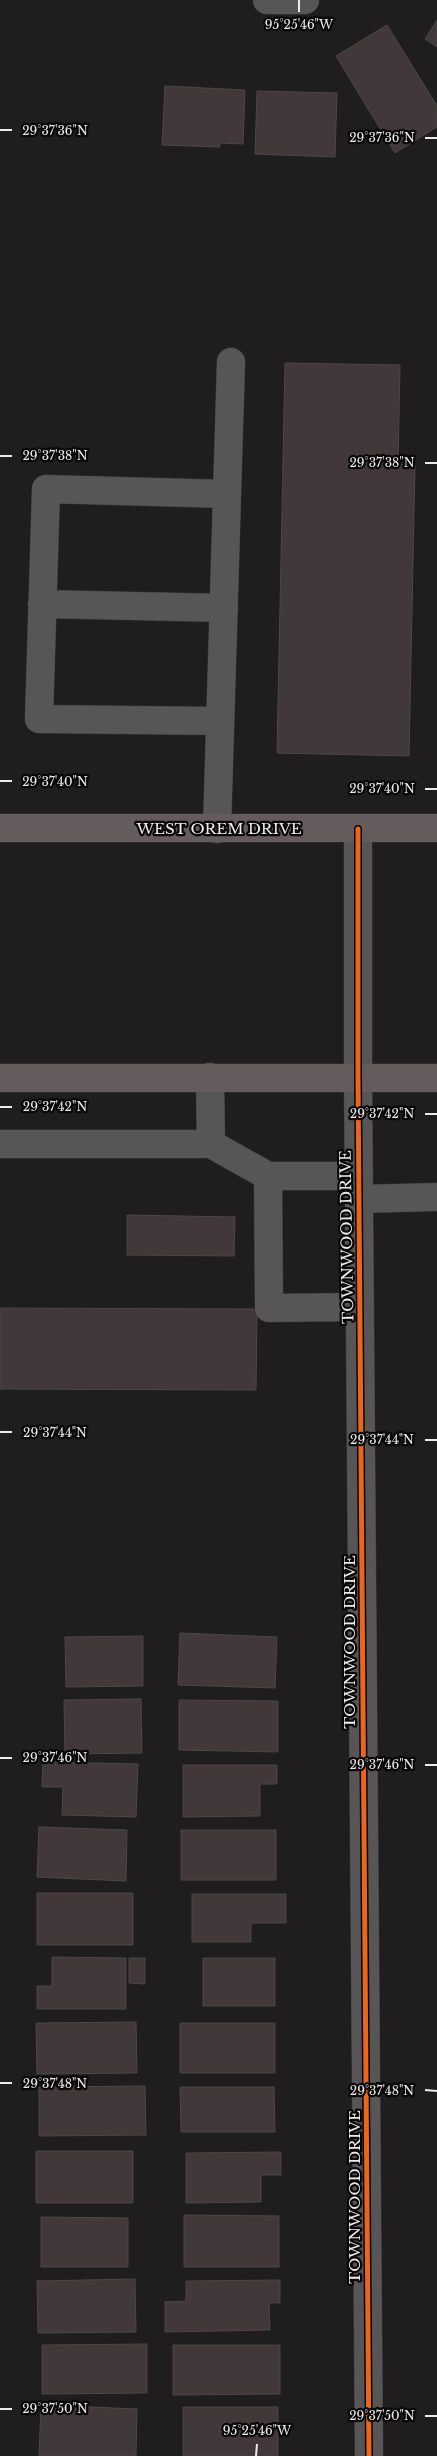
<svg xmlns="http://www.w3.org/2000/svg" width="437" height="2456" viewBox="0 0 437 2456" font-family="'Libre Baskerville',serif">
  <rect width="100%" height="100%" fill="#1f1d1d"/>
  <!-- building -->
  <path fill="#423839" stroke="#494848" d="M437 20V47L425 39Z
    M387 25 437 106V127L395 153 336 56Z
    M165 86 245 90 243 144 220 143V147L162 145Z
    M257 91 337 93 335 157 255 154Z
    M285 363 400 365 398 464 415 465 409 756 277 753Z
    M127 1215 235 1217 234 1256 127 1255Z
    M0 1308 257 1309 256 1390 0 1389Z
    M180 1633 277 1637 275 1688 178 1685Z
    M143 1636V1686L66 1687 65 1637Z
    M141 1699 142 1753 65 1754 64 1700Z
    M179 1700 278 1701V1752L179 1750Z
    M43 1762 138 1764 136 1817 62 1815 63 1787H42Z
    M183 1765H277V1784H260V1816L183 1817Z
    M39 1827 127 1830 126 1881 37 1877Z
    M181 1830H276V1880H181Z
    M37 1893H133V1945H37Z
    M192 1894H286V1923H251V1942H192Z
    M52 1957 126 1958V2009H37V1986H52Z
    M129 1958H145V1984L129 1983Z
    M203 1958H275V2006H203Z
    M136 2022 137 2073 37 2074 36 2023Z
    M180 2023H275V2073H180Z
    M145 2086 146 2135 39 2136V2087Z
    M180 2087H274L275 2132H181Z
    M36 2151H133V2203H36Z
    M281 2152V2175H261V2202L186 2203V2153Z
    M184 2215 279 2216V2267H184Z
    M41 2217 128 2218V2267H41Z
    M135 2279 136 2332 38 2333 37 2281Z
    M280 2280V2303H269L270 2330 165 2332V2302L186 2301V2281Z
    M147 2344V2393L42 2394V2345Z
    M173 2345H280V2394L173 2395Z
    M41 2405 137 2409 136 2456H39Z
    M183 2407H278V2456H183Z"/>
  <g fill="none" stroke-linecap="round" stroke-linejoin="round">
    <defs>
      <path id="minor" d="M267 0H305
        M42 604 224 608
        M220 721 39 719 46 489 227 494
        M217 829 231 362
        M358 829V1077L369 2456
        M210 1077 211 1144
        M0 1144H211L268 1176
        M359 1176H268L269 1308 360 1307
        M359 1199 437 1197"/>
      <path id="major" d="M0 828H437
        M0 1078H437"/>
    </defs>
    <!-- minor casing -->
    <use href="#minor" stroke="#3a3838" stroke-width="29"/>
    <!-- major casing -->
    <use href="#major" stroke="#3a3838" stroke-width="29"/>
    <!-- minor -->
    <use href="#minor" stroke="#575555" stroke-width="28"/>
    <!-- major -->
    <use href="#major" stroke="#645b5c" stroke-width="28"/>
    <defs>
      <path id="cycleway" d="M358 829V1077L369 2456"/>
    </defs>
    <!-- cycleway casing -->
    <use href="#cycleway" stroke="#090707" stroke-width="8"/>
    <!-- cycleway -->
    <use href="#cycleway" stroke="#eb651d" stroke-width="5"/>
  </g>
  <!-- ticks -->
  <path fill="none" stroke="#edeaea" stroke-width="2" d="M299 12V0M0 130H12M425 138H437M0 456H12M425 463H437M0 781H12M425 789H437M0 1107H12M425 1114H437M0 1432H12M425 1440H437M0 1758H12M425 1765H437M0 2083H12M425 2090 437 2091M0 2409H12M425 2416H437M256 2456 257 2444"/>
  <g text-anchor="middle" stroke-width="4.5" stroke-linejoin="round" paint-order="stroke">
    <!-- street labels -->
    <g font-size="15" fill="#edeaea" stroke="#090707">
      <text x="219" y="834">WEST OREM DRIVE</text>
      <text transform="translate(347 1237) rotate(-91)" y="5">TOWNWOOD DRIVE</text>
      <text transform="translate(350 1642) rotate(-90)" y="5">TOWNWOOD DRIVE</text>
      <text transform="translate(355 2197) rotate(-90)" y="5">TOWNWOOD DRIVE</text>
    </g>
  </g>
  <g font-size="12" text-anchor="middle" fill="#edeaea" stroke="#090707" stroke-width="4.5" stroke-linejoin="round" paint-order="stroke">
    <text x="299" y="29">95°25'46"W</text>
    <text x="55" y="135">29°37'36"N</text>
    <text x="382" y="142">29°37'36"N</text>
    <text x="55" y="460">29°37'38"N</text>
    <text x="382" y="467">29°37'38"N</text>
    <text x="55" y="786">29°37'40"N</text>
    <text x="382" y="793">29°37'40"N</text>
    <text x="55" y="1111">29°37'42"N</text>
    <text x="382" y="1118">29°37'42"N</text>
    <text x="55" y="1437">29°37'44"N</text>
    <text x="382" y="1444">29°37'44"N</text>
    <text x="55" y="1762">29°37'46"N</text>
    <text x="382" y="1769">29°37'46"N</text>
    <text x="55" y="2088">29°37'48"N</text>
    <text x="382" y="2095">29°37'48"N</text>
    <text x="55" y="2413">29°37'50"N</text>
    <text x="382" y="2420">29°37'50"N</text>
    <text x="257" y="2435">95°25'46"W</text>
  </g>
</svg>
